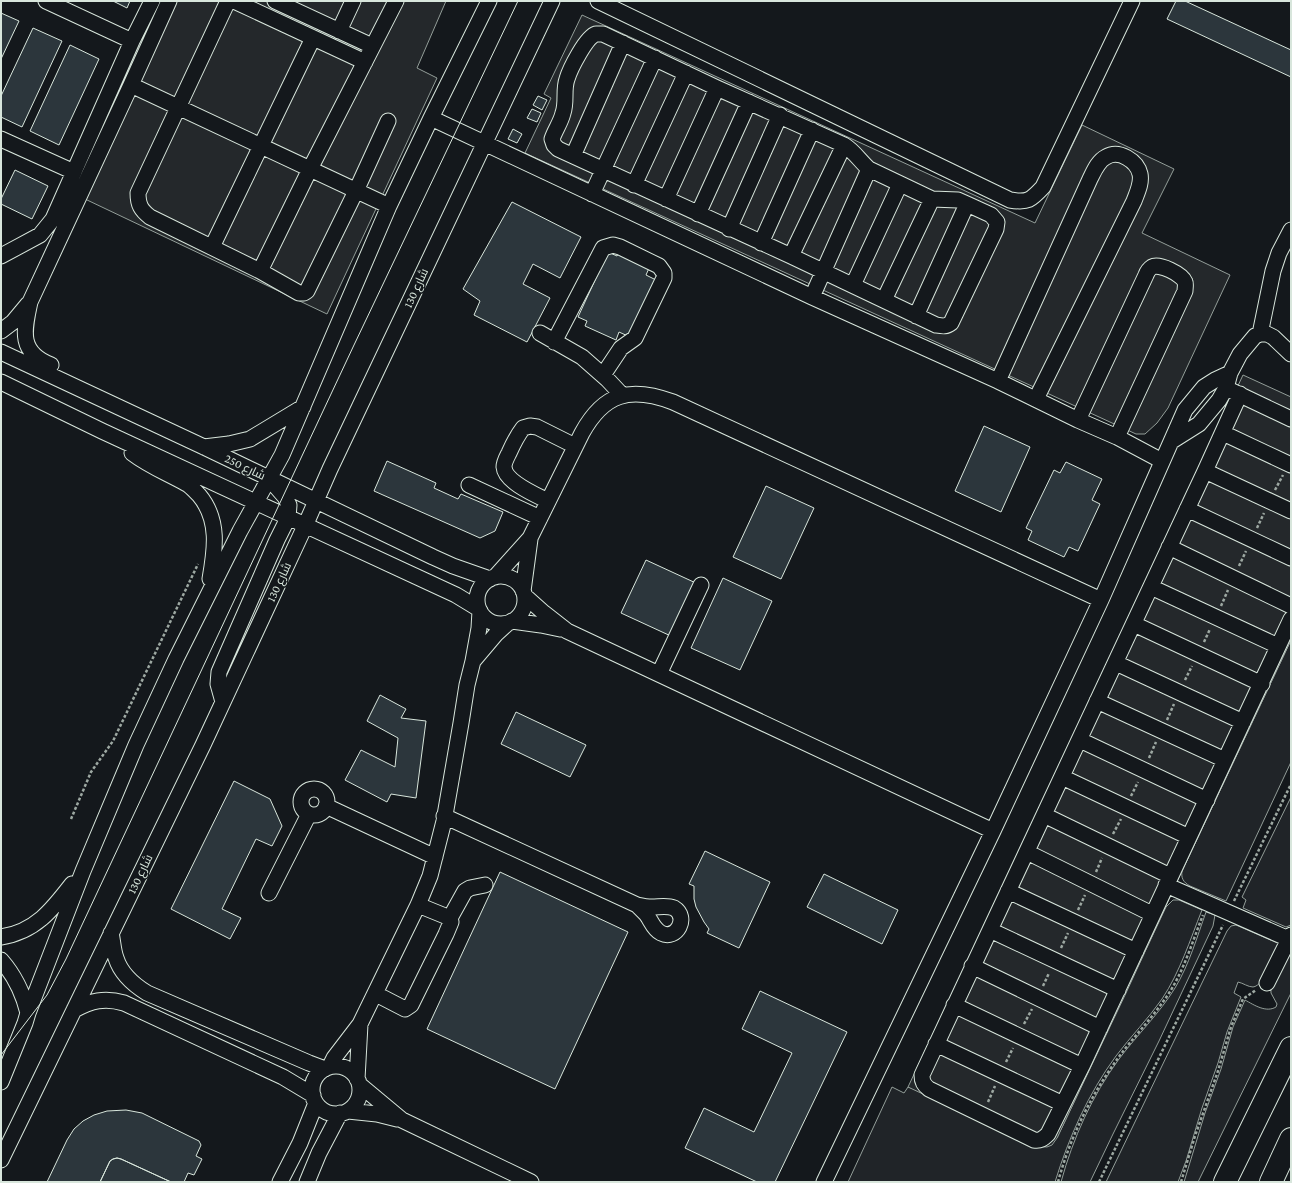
<svg xmlns="http://www.w3.org/2000/svg" width="1292" height="1183" viewBox="0 0 1292 1183" font-family="'Crimson Pro',Cairo,serif">
  <rect width="100%" height="100%" fill="#14181c"/>
  <!-- green -->
  <path fill="#202428" stroke="#939e99" d="M1291 640V762L1226 901 1190 886C1183 882 1181 878 1182 871Z
    M1291 797V925L1286 927 1243 908 1246 900 1242 897Z
    M1173 900H1179L1202 910C1190 940 1180 972 1162 999 1148 1019 1131 1036 1116 1056 1088 1094 1069 1137 1055 1182H848L892 1087 904 1093 908 1087 1057 1138 1166 907Z
    M1206 912 1215 915 1213 926 1159 1041 1113 1134 1090 1182H1061C1073 1138 1092 1096 1119 1059 1137 1035 1159 1014 1175 988 1189 965 1197 937 1206 912Z
    M1236 925 1282 945C1277 954 1264 986 1253 987 1248 987 1243 983 1238 982L1234 993 1241 997 1227 1032 1218 1063 1202 1108 1186 1161 1178 1182H1106L1227 931 1231 926Z
    M1291 950V993L1198 1182H1184L1205 1113 1221 1069 1233 1027 1245 1000C1254 1005 1266 1013 1276 1007L1277 1004 1271 993V987Z"/>
  <!-- parking -->
  <path fill="#24282b" stroke="#939e99" d="M177 1H446L417 68 437 78 327 314 85 199Z
    M582 15 1035 223 1082 125 1174 169 1142 233 1230 275 1168 408 1157 423 1145 434H1136L525 153 551 98 544 94Z
    M1243 375 1291 397V640L1182 871 1126 993 1057 1138 1052 1145 1047 1147 1034 1146 908 1087Z"/>
  <!-- building -->
  <path fill="#2c363c" stroke="#d8e6dc" d="M113 1H130L127 8Z
    M1176 1H1185L1291 50V77L1167 19Z
    M1 13 19 21 1 59Z
    M33 28 62 41 22 127 1 117V96Z
    M70 45 99 59 59 145 30 131Z
    M538 96 547 100 542 110 533 105Z
    M532 109 541 113 537 122 527 118Z
    M513 129 522 134 517 143 508 139Z
    M15 170 48 186 32 219 1 204V199Z
    M512 202 581 237 560 278 533 264 523 284 550 298 527 342 474 315 480 301 463 289Z
    M608 252 617 256 619 252 650 266 646 275 656 280 630 337 619 332 616 340 585 326 587 321 578 317Z
    M984 426 1030 447 1001 512 955 491Z
    M387 461 436 483 434 488 458 499 461 494 503 512 495 531 480 538 374 491Z
    M1066 462 1102 479 1092 500 1100 504 1078 551 1069 547 1064 557 1028 540 1032 531 1026 528 1054 470 1060 473Z
    M766 486 814 508 781 579 733 557Z
    M646 560 698 584 673 637 621 613Z
    M723 578 772 601 740 670 691 648Z
    M380 695 406 709 401 718 426 721 416 798 391 794 387 802 345 780 361 750 395 767 398 738 367 721Z
    M516 712 586 745 570 777 501 744Z
    M234 781 270 799 282 826 272 846 256 839 222 909 241 918 230 939 171 909Z
    M705 851 770 882 739 948 707 933 709 929 704 922 696 907 694 899V886L689 884Z
    M500 872 628 932 555 1089 427 1029Z
    M824 874 898 910 882 944 807 907Z
    M760 991 847 1032 775 1182H757L685 1148 704 1108 754 1132 792 1053 742 1029Z
    M126 1110 142 1113 199 1141 201 1145 196 1156 202 1159 194 1175 188 1173 184 1182H171L121 1159 117 1158 113 1159 110 1161 100 1182H47L67 1140 74 1129 83 1121 94 1115 107 1111Z
    M117 1158 121 1159 171 1182H100L110 1161 113 1159Z"/>
  <g fill="none" stroke-linecap="round" stroke-linejoin="round">
    <defs>
      <path id="minor" d="M46 1 132 41
        M228 1 138 193C138 205 141 210 150 217L260 271 310 169 396 1
        M234 1 365 62
        M275 1 372 46
        M598 1 1010 200C1028 203 1031 200 1043 187L1132 1
        M339 31 353 1
        M596 34H603L717 88 844 145C854 151 860 161 869 169L932 199 958 200 967 204 991 215 997 222 996 229 951 323C946 327 942 326 936 325L791 256 558 149 554 145 552 139C555 130 561 122 563 113 567 102 563 90 567 79 570 69 586 37 596 34Z
        M131 85 389 206
        M431 118 812 297 998 381 1078 420 1117 437 1162 461
        M1 139 74 172
        M573 156 623 43
        M634 185 686 73
        M592 194 655 58
        M666 199 717 88
        M698 214 749 102
        M729 229 780 115
        M761 243 812 130
        M212 247 313 38
        M1 256 40 235 53 219 132 41 152 1
        M791 256 844 145
        M260 271 299 293H304L307 291 356 191 388 121
        M853 285 900 184
        M812 297 869 169
        M884 300 932 199
        M916 316 967 204
        M1 331 13 322 28 304
        M540 333 582 357 607 379 622 395
        M1260 334 1273 271 1279 253 1291 230
        M554 342 603 248 613 245 620 247 659 266 664 273V278L635 338 621 348 603 375
        M1 352 204 447 433 557 453 566 490 579
        M51 365C18 352 24 330 30 302L131 85 169 1
        M998 381 1090 179C1094 171 1098 161 1106 157 1119 149 1137 161 1140 174 1142 183 1137 193 1134 201L1036 399
        M1 382 102 431 456 595 479 609
        M1232 391 1291 419
        M1240 394 1205 471 922 1075C922 1082 924 1085 929 1089L1034 1140C1040 1141 1043 1139 1048 1134L1082 1066 1291 619
        M1078 420 1146 275C1147 272 1149 269 1152 267 1159 263 1182 274 1185 282 1186 284 1185 288 1185 291L1117 437
        M1223 433 1291 465
        M1172 441 1199 424 1219 400 1226 388 1230 373
        M204 447 229 444 250 439 303 407
        M132 453C149 466 167 473 185 483 190 485 195 491 199 495 220 520 215 550 210 579
        M1205 471 1291 511
        M469 485 540 518
        M548 501C536 495 505 482 504 467 504 462 507 457 509 453 513 444 517 436 523 428L530 426 537 427 575 446
        M1187 509 1291 558
        M1169 547 1291 606
        M477 600a24 24 0 1 1 48 0a24 24 0 1 1-48 0Z
        M495 577 530 538 582 433C604 393 630 386 673 402L1101 600
        M1151 587 1278 646
        M523 591 530 539
        M525 596 544 613 567 631 993 831
        M512 621 541 625 560 629
        M1134 624 1262 684
        M474 660 496 634 508 623
        M1116 663 1243 722
        M659 674 701 585
        M1097 701 1225 760
        M223 702 218 684 219 672 277 540 288 518 289 505 285 497 272 482
        M1080 740 1207 800
        M1062 777 1189 837
        M301 802a13 13 0 1 1 26 0a13 13 0 1 1-26 0Z
        M326 806 435 857
        M1044 815 1170 876
        M444 816 637 905
        M1027 852 1152 914
        M1166 885 1291 940
        M1008 891 1136 951
        M269 893 309 814
        M637 905C642 906 647 907 652 907 659 907 667 905 674 908 689 917 677 941 661 933 653 929 651 920 646 914 643 911 640 908 637 905Z
        M450 918 465 891 470 888 485 885
        M990 930 1118 990
        M111 933C113 941 113 950 116 958 121 974 134 985 147 993L309 1063 325 1069
        M1 937C35 932 52 910 72 884
        M1 960C15 976 23 993 28 1013
        M972 966 1100 1028
        M1267 983 1291 935
        M376 994 405 1009 411 1005 446 934 451 922 450 918 418 905
        M954 1005 1082 1066
        M74 1010C91 1001 104 997 124 1003L283 1077 313 1095
        M936 1044 1063 1104
        M330 1066 334 1058 360 1024 418 905 430 876 444 821 461 723 467 685 473 661 479 628 480 611
        M312 1090a24 24 0 1 1 48 0a24 24 0 1 1-48 0Z
        M357 1079 360 1024
        M1 1082 25 1023 28 1013 83 871 136 745 176 659 240 531 282 455 389 206 431 118 489 1
        M360 1085 402 1120 531 1182
        M348 1111 377 1114 397 1119
        M1 1160 203 745 305 526 330 469 552 1
        M280 1182 300 1143 316 1103
        M307 1182 319 1153 340 1113
        M824 1182 993 831 1101 600 1185 410 1204 387 1215 380 1230 373 1240 354 1255 336 1260 334H1267L1273 337 1291 354"/>
      <path id="highway" d="M1225 1182 1291 1048
        M1271 1182 1291 1139"/>
    </defs>
    <!-- minor casing -->
    <use href="#minor" stroke="#d8e6dc" stroke-width="17"/>
    <!-- highway casing -->
    <use href="#highway" stroke="#d8e6dc" stroke-width="24"/>
    <!-- path -->
    <path stroke="#9da8a2" stroke-width="2.5" stroke-dasharray="3 2" stroke-linecap="butt" d="M1275 490 1283 475
      M1257 528 1264 513
      M1239 566 1246 551
      M1221 606 1228 590
      M1204 642 1210 629
      M1185 680 1192 666
      M1167 720 1174 704
      M1149 758 1156 742
      M1131 796 1138 782
      M71 819 91 772 113 741 198 564
      M1113 834 1121 819
      M1096 872 1102 858
      M1234 901 1291 784
      M1078 910 1085 895
      M1061 948 1068 933
      M1043 986 1049 973
      M1024 1024 1032 1009
      M1006 1062 1013 1048
      M988 1102 995 1086
      M1058 1182C1071 1134 1094 1089 1124 1050 1140 1030 1157 1012 1171 990 1185 967 1193 940 1203 915
      M1099 1182 1223 925
      M1181 1182 1195 1136 1218 1071 1231 1027 1243 999 1256 990"/>
    <!-- minor -->
    <use href="#minor" stroke="#14181c" stroke-width="15"/>
    <!-- highway -->
    <use href="#highway" stroke="#14181c" stroke-width="22"/>
    <!-- tram -->
    <path stroke="#d8e6dc" stroke-width="1" d="M1 1055 47 995 66 959 354 345 518 1"/>
  </g>
  <g text-anchor="middle" stroke-width="3" stroke-linejoin="round" paint-order="stroke">
    <!-- street labels -->
    <g font-size="12" fill="#d8e6dc" stroke="#14181c">
      <text transform="translate(416 288) rotate(-65)" y="4">شارع 130</text>
      <text transform="translate(245 467) rotate(26)" y="4">شارع 250</text>
      <text transform="translate(279 582) rotate(-65)" y="4">شارع 130</text>
      <text transform="translate(140 874) rotate(-64)" y="4">شارع 130</text>
    </g>
  </g>
  <!-- border -->
  <rect width="1292" height="1183" fill="none" stroke="#d8e6dc" stroke-width="4"/>
</svg>
